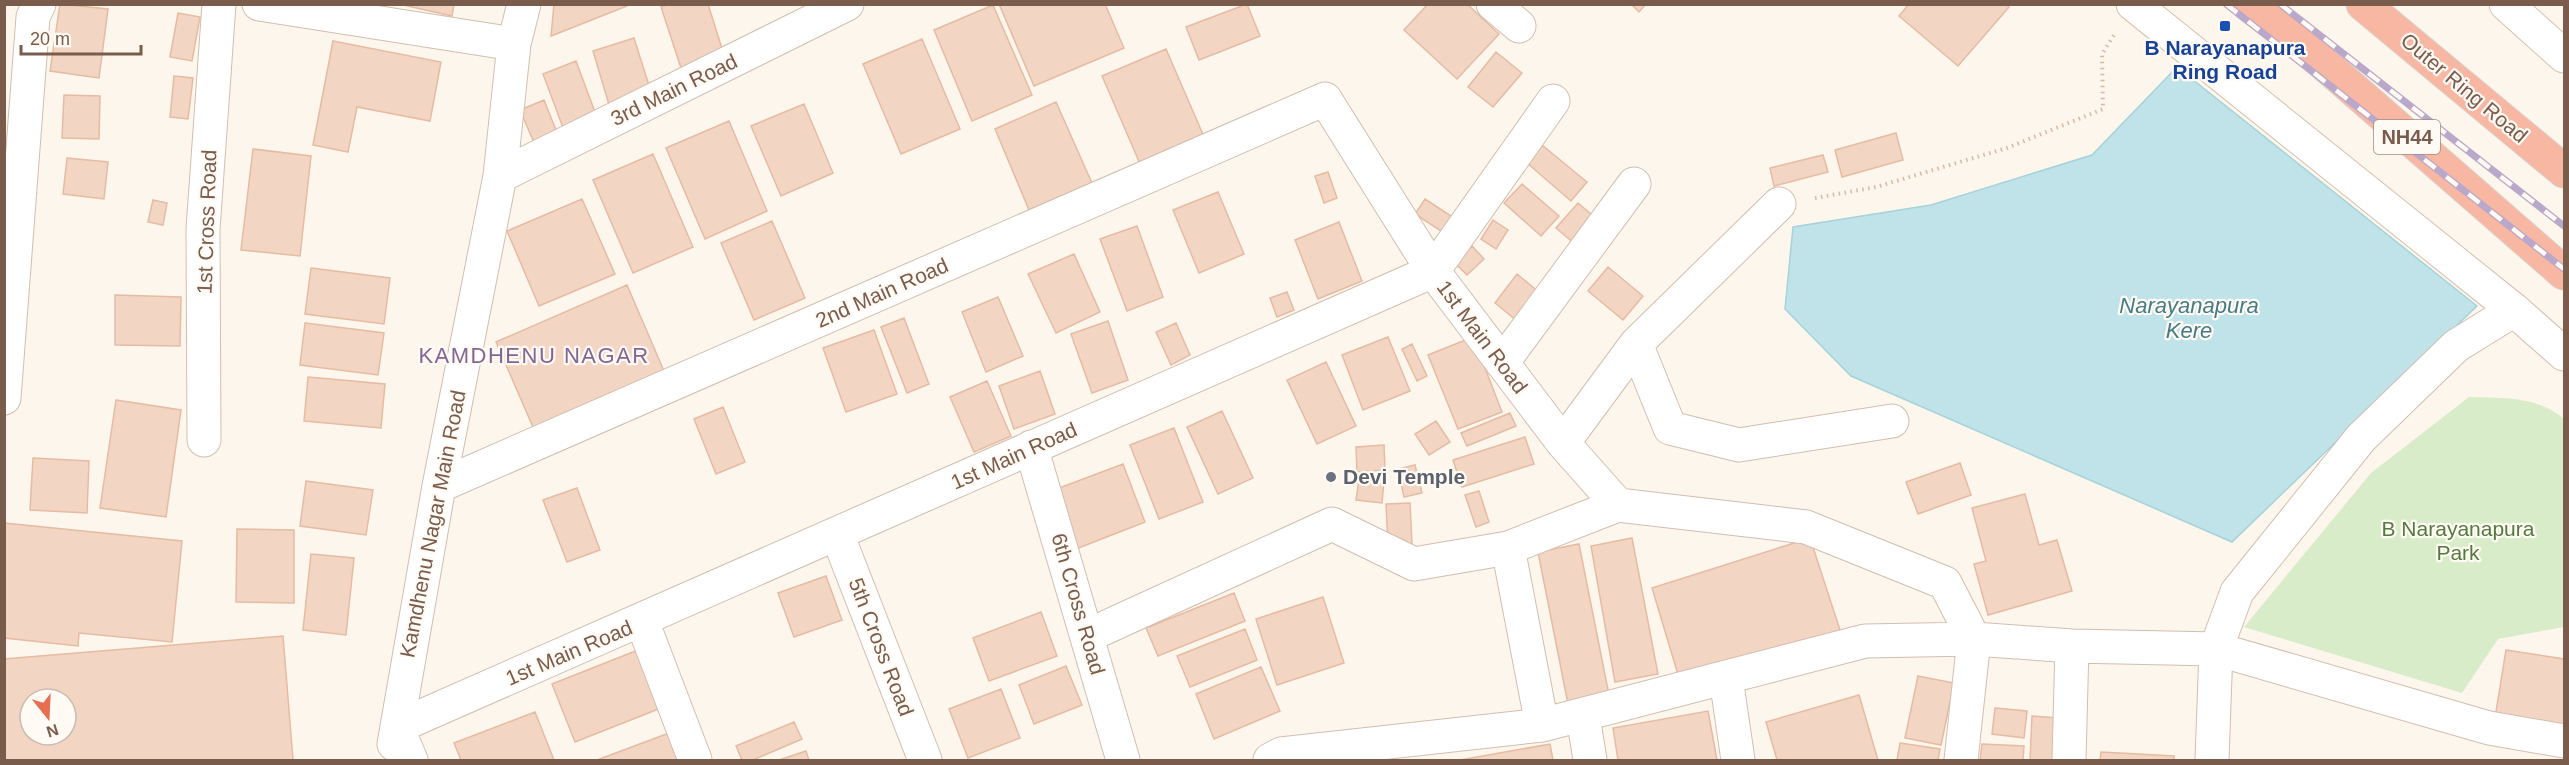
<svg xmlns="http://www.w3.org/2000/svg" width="2569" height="765" viewBox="0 0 2569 765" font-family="Arial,sans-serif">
  <rect width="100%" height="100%" fill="#fdf6ec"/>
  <!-- green -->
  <path fill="#d8ecc9" d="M2469 397C2503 398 2537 396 2564 419V627L2498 639 2462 693 2244 627 2371 473Z"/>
  <!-- water -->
  <path fill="#bfe3e8" stroke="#a5d3da" stroke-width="1.5" d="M2177 67 2477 306 2232 542 1851 376 1785 309 1793 227 1931 205 2092 155Z"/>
  <!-- building -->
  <path fill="#f3d5c3" stroke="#e6bba3" stroke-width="1.5" fill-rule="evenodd" d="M60 4 108 9 99 78 50 71Z
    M399 4H454L452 16Z
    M554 4H627V6L551 36Z
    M669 4H708L724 55 681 68 661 7Z
    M999 4H1105L1124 48 1034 86Z
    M1247 4 1260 36 1199 60 1186 27Z
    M1428 4H1467L1499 34 1457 79 1404 30Z
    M1631 4H1646L1639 12Z
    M1909 4H2006L2009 7 1958 66 1899 16Z
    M993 5 1032 95 972 121 934 30Z
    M178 13 200 17 192 61 170 57Z
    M634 38 652 95 610 108 593 51Z
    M922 39 960 129 901 154 863 64Z
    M333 41 441 62 430 121 357 107 348 152 313 145Z
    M1166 49 1205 139 1141 166 1102 76Z
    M1496 52 1522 73 1493 107 1468 87Z
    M576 61 598 120 565 133 543 74Z
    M174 76 193 78 188 119 170 117Z
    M64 95 100 96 99 139 62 138Z
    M544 100 558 135 535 145 520 110Z
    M1056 102 1092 183 1029 210 995 129Z
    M804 104 833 173 781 196 751 126Z
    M729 121 767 211 705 239 666 148Z
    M1896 133 1903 160 1842 177 1835 150Z
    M1542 145 1587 182 1571 201 1527 163Z
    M253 149 311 156 300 256 241 250Z
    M653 154 693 247 633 273 593 180Z
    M1823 155 1828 172 1774 186 1770 168Z
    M67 158 108 162 104 199 63 194Z
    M1328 172 1337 198 1324 203 1315 176Z
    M1522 184 1559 216 1541 236 1504 203Z
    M1218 192 1244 254 1199 273 1173 210Z
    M582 199 615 274 539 306 507 231Z
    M1425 199 1454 218 1444 233 1415 214Z
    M153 200 167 203 163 225 148 222Z
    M1578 203 1598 220 1576 245 1556 228Z
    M1493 220 1508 230 1496 249 1481 239Z
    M772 221 805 298 754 320 721 243Z
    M1339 222 1362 281 1318 299 1295 240Z
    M1137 226 1163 297 1127 311 1100 239Z
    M1472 246 1484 259 1467 275 1454 262Z
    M1074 254 1100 312 1056 333 1028 274Z
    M1608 267 1643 296 1623 320 1588 291Z
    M311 268 390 278 384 324 305 314Z
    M1517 274 1545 297 1522 325 1495 303Z
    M627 285 667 378 536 434 496 342Z
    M1287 292 1294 310 1277 317 1270 298Z
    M115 295 181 297 180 346 115 345Z
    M998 297 1023 356 986 372 962 312Z
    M904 318 929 384 907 393 881 327Z
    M1108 321 1128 380 1092 393 1071 334Z
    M305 323 384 333 378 375 300 365Z
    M1176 323 1190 355 1171 365 1156 332Z
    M874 330 897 394 846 412 823 348Z
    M1388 337 1410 391 1363 410 1342 355Z
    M1473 337 1502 412 1458 429 1428 355Z
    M1412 344 1427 376 1417 381 1402 349Z
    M1326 362 1356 426 1317 444 1287 380Z
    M1040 371 1055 414 1014 429 999 386Z
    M308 377 385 384 381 428 304 421Z
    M987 381 1011 436 974 452 950 397Z
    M116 400 181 410 166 517 100 508Z
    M723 407 745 462 716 474 694 419Z
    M1222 411 1253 478 1218 494 1187 427Z
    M1510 413 1516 426 1467 446 1461 433Z
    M1436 421 1450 442 1429 455 1415 434Z
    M1174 428 1203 502 1159 519 1130 445Z
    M1525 437 1534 464 1462 487 1453 460Z
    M1384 445 1385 470 1357 472 1356 447Z
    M33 458 89 461 87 513 30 510Z
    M1960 463 1971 495 1918 514 1906 482Z
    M1123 464 1145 522 1076 549 1054 490Z
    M1415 465 1422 493 1404 497 1398 469Z
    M1359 479 1384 481 1382 503 1356 500Z
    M306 481 373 490 366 535 300 526Z
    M577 488 600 550 567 562 543 500Z
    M1479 491 1489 522 1476 527 1465 495Z
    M2025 494 2039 545 2057 540 2072 591 1988 615 1974 564 1986 561 1972 508Z
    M1410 503 1412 544 1388 545 1386 504Z
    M4 523 182 541 172 642 79 633 78 646 4 638Z
    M237 529 294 530V603L236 602Z
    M1632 538 1658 674 1615 682 1591 546Z
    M1810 538 1840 630 1680 681 1652 588Z
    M1579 544 1609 695 1568 704 1538 552Z
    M311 554 354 558 346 635 303 630Z
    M826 576 842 620 794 637 778 593Z
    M1234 593 1245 621 1158 656 1146 628Z
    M1323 597 1344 663 1277 685 1256 619Z
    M1041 612 1057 656 989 681 973 638Z
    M1245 629 1257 660 1190 687 1177 656Z
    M283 636 293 760H4V659ZM30 699H66V735H30Z
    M638 650 661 708 575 742 552 684Z
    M2506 650 2564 659V735L2494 724Z
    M1066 666 1082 705 1034 724 1019 685Z
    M1261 667 1280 711 1214 739 1196 694Z
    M1918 676 1954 683 1941 745 1905 738Z
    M1001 689 1020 738 968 758 949 709Z
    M1859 695 1878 760H1777L1766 722Z
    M1995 708 2027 711 2024 738 1992 734Z
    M1708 711 1717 760H1618L1613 728Z
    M535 712 554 760H461L454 743Z
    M2032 716 2058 718 2056 760H2030Z
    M794 722 802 739 753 760H742L736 746Z
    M669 733 680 760H597Z
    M1900 743 1940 749 1938 760H1897Z
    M1550 744 1553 760H1460Z
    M1982 744 2024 746 2023 760H1980Z
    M806 751 809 760H779Z
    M2101 752 2174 756V760H2100Z"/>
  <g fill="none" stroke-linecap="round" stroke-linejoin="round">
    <defs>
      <path id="street" d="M259 4 514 44
        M1493 4 1519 26
        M500 176 847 4
        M1636 344 1670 428 1739 445 1892 421
        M1502 363 1634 184
        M4 398 33 17 39 4
        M204 440 203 229 219 4
        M1563 443 1636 344 1779 204
        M1031 447 1123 760
        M439 486 1325 99 1433 271 1553 101
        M837 534 925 760
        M1508 548 1542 725
        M642 621 695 760
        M1087 636 1332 524 1414 564 1508 548 1618 505
        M1726 678 1738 760
        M1583 716 1590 760
        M394 744 439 486 500 176 514 44 524 4
        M411 760 397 727 1433 271 1563 443 1618 505 1806 527 1945 583 1974 639 1961 760
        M1270 760 1281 754 1542 725 1865 641 1974 639 2072 646 2216 649 2489 728 2564 741
        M2069 760 2072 646
        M2212 760 2216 649 2237 592 2361 438 2456 346 2514 310"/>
      <path id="secondary" d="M2133 4 2514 310 2564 354
        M2506 4 2564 56"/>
      <path id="highway" d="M2248 4 2305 47 2564 273
        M2363 4 2564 171"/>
    </defs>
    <!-- street casing -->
    <use href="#street" stroke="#d1beb0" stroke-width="35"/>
    <!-- secondary casing -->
    <use href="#secondary" stroke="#d6c0b0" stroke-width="35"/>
    <!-- highway casing -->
    <use href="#highway" stroke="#dad1cd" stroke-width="35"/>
    <!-- path -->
    <path stroke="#d9b8a5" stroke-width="4" stroke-dasharray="1.5 4.5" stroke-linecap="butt" d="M1815 198 1876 187 2007 148 2103 109 2102 54 2114 35"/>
    <!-- street -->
    <use href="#street" stroke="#fff" stroke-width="33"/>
    <!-- secondary -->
    <use href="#secondary" stroke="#fff" stroke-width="33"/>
    <!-- highway -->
    <use href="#highway" stroke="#f7b7a3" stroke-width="33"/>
    <defs>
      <path id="rail" d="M2226 4 2564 269
        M2280 4 2564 226"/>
    </defs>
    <!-- rail casing -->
    <use href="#rail" stroke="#b9a8c9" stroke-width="7"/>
    <!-- rail -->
    <use href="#rail" stroke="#fffaf3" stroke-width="4.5" stroke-dasharray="14" stroke-linecap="butt"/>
  </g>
  <!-- markers -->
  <rect fill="#1a4fb4" stroke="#fffaf3" stroke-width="2" x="2219" y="20" width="12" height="12" rx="3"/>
  <circle fill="#6b7280" stroke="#fffaf3" stroke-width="2" cx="1331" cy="477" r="6"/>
  <g text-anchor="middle" stroke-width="4.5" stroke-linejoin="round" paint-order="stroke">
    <!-- shield labels -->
    <rect fill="#fffaf3" stroke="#a28b7f" stroke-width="1.5" x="2374" y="120" width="66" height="34" rx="4.5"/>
    <g font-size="20" font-weight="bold" fill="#7a5c4d">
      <text x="2407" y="144">NH44</text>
    </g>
    <!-- transit labels -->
    <g font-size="21" font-weight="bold" fill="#164399" stroke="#fffaf3">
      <text x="2225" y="55">B Narayanapura<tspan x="2225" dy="24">Ring Road</tspan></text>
    </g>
    <!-- street labels -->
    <g font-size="21" fill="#7a5c4d" stroke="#fffaf3">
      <text transform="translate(2464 88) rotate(40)" y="7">Outer Ring Road</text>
      <text transform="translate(674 90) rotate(-26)" y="7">3rd Main Road</text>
      <text transform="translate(207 222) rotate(-88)" y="7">1st Cross Road</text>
      <text transform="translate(882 293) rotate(-24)" y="7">2nd Main Road</text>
      <text transform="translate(1482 337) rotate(53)" y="7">1st Main Road</text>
      <text transform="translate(1014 456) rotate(-24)" y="7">1st Main Road</text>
      <text transform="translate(433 524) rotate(-79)" y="7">Kamdhenu Nagar Main Road</text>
      <text transform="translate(1078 604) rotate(74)" y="7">6th Cross Road</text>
      <text transform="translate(881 647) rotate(69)" y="7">5th Cross Road</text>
      <text transform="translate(569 653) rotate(-23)" y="7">1st Main Road</text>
    </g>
    <!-- worship labels -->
    <g font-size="21" font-weight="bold" fill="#5b616d" stroke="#fffaf3" text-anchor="start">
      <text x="1343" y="484">Devi Temple</text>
    </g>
    <!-- park labels -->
    <g font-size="21" fill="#537a41" stroke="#fffaf3">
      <text x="2458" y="536">B Narayanapura<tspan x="2458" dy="24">Park</tspan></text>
    </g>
    <!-- water labels -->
    <g font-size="22" font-style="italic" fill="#437c86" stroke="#fffaf3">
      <text x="2189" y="313">Narayanapura<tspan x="2189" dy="25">Kere</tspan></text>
    </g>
    <!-- neighbourhood labels -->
    <g font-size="22" letter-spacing="1.5" fill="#846695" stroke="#fffaf3">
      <text x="534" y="363">KAMDHENU NAGAR</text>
    </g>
  </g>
  <!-- border -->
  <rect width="2569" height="765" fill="none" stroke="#7a5c4d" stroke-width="12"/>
  <!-- north arrow -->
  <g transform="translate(48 717) rotate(162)"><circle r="28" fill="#fffaf3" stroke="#cabbb1" stroke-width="1.5"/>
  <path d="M0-4.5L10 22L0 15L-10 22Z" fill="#e76f51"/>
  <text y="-9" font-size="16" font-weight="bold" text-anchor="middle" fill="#7a5c4d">N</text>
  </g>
  <!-- scale -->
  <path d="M21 45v9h120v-9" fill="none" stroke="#7a5c4d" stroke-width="3"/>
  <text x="30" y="45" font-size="18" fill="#7a5c4d" stroke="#fffaf3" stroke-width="4.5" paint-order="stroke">20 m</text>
</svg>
